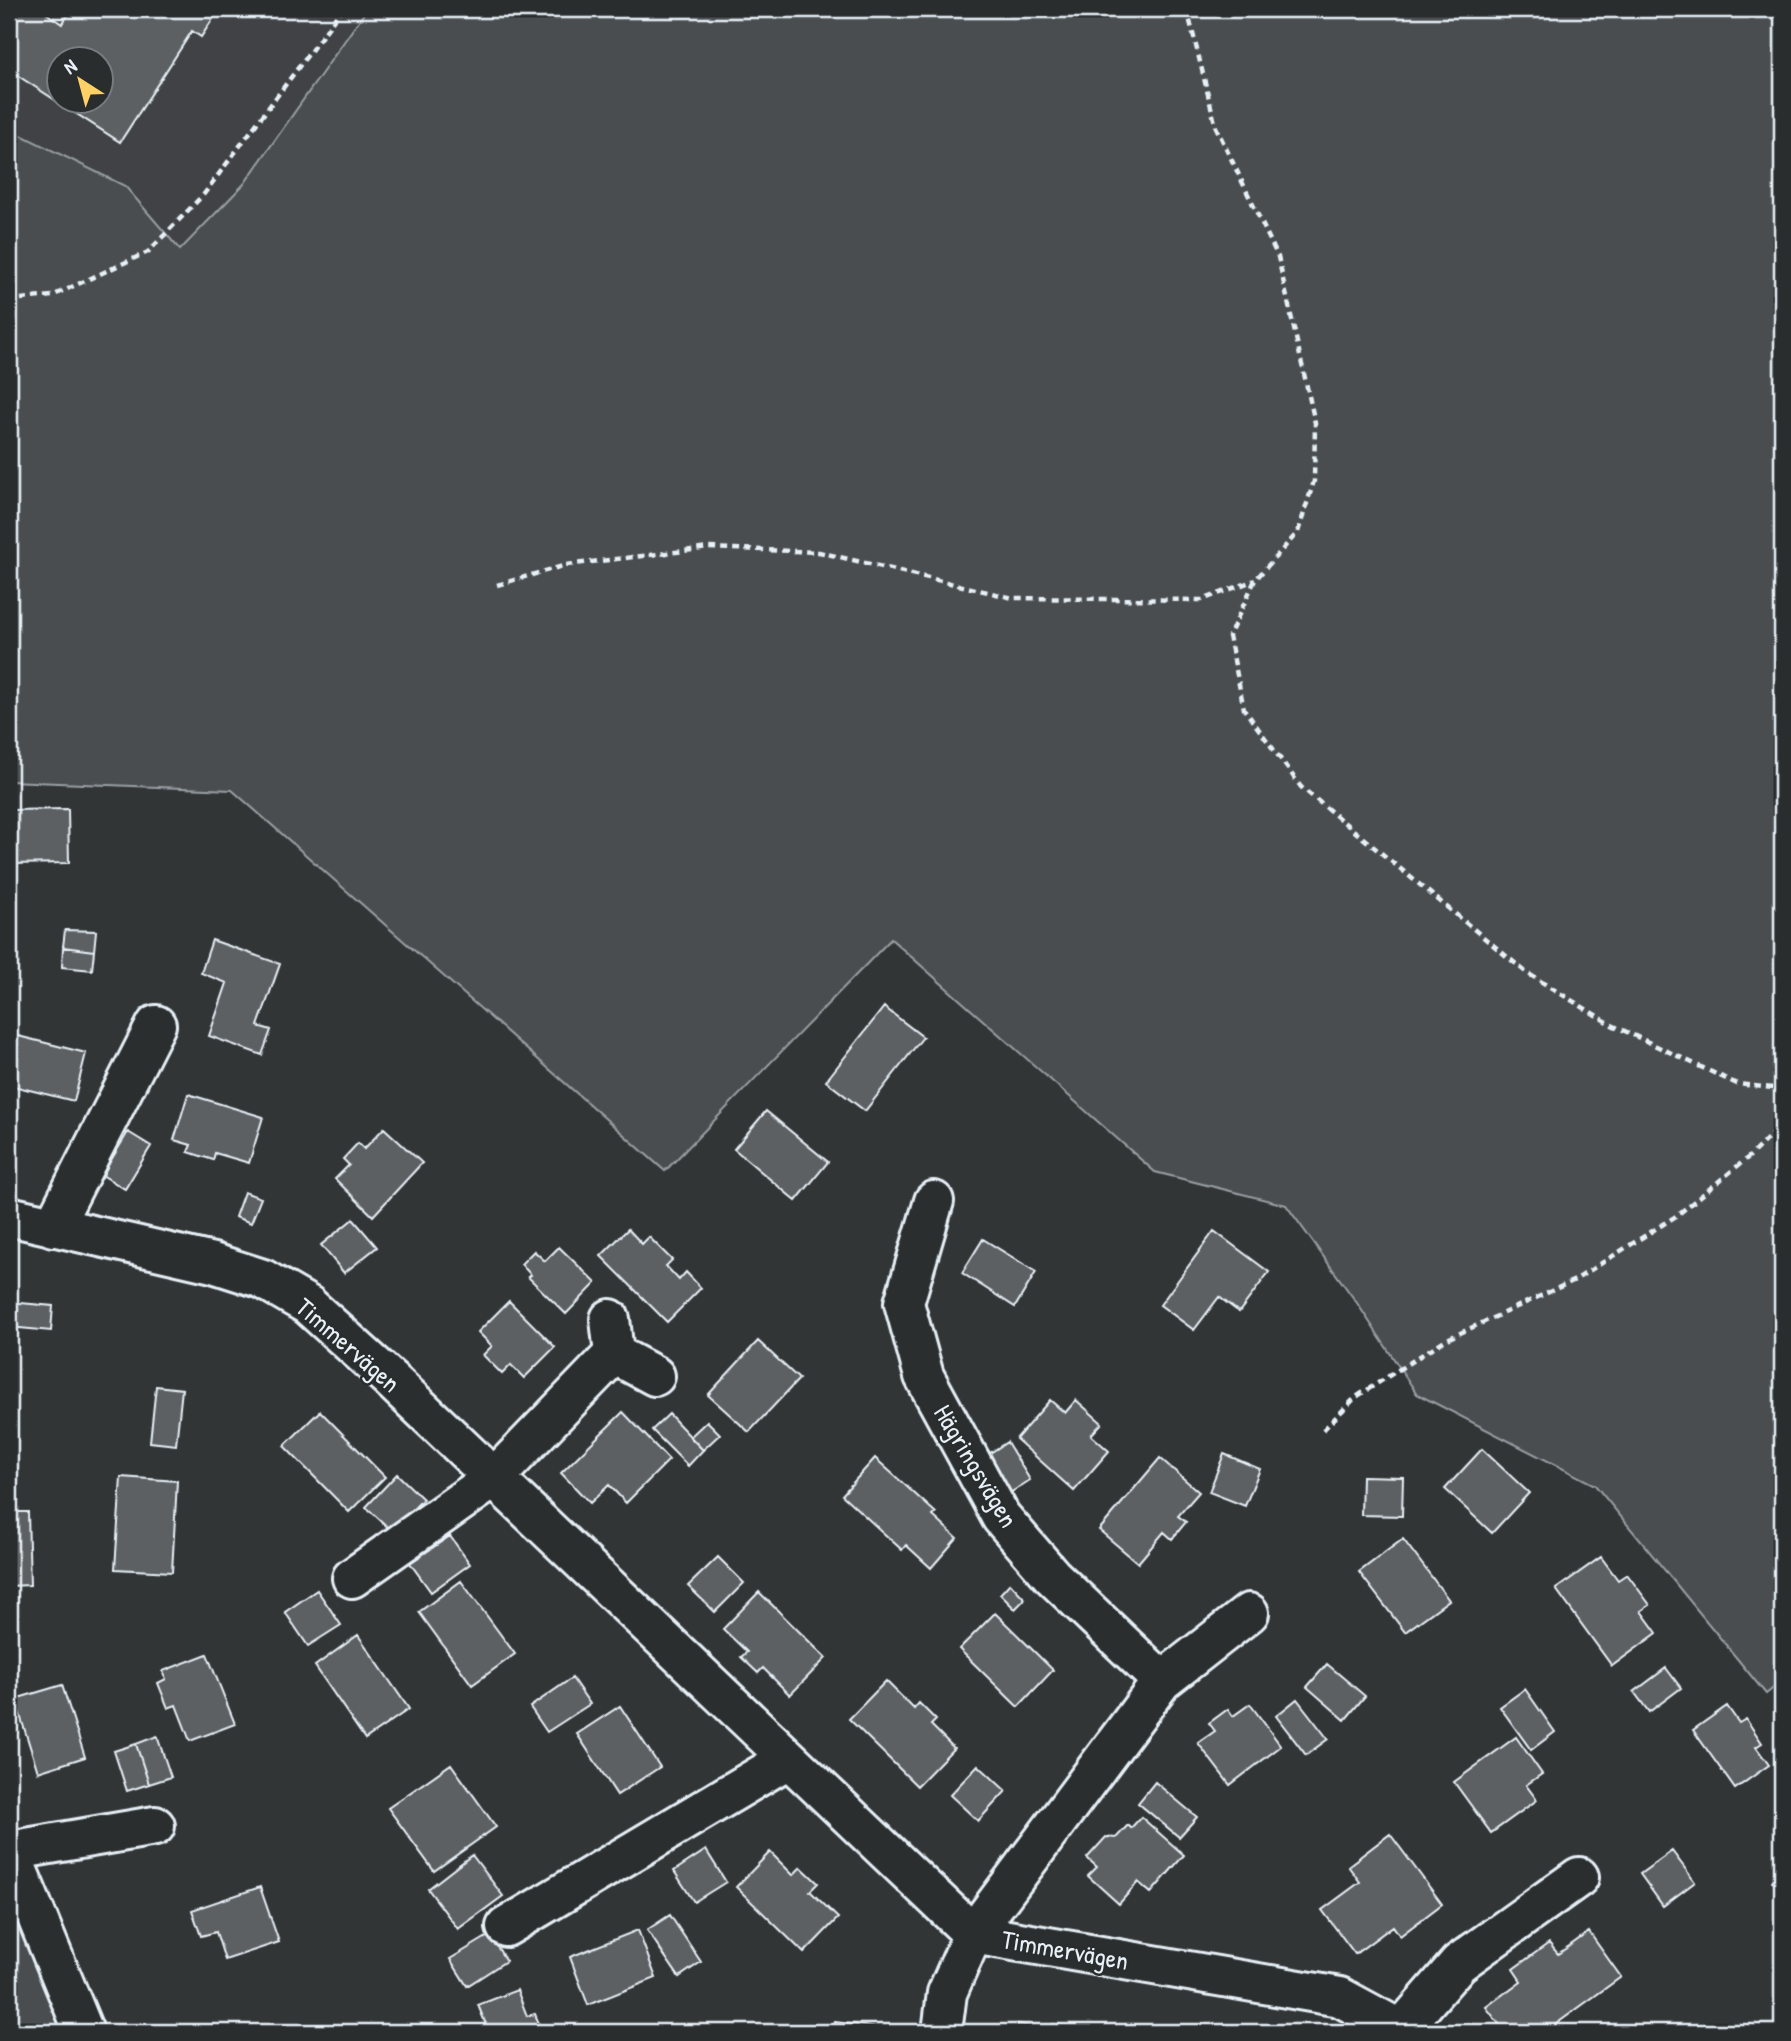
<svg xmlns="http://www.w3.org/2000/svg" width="1791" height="2041" viewBox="0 0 1791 2041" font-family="'Patrick Hand',sans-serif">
  <rect width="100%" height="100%" fill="#323536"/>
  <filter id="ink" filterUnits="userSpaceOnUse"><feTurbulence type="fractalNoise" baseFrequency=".0143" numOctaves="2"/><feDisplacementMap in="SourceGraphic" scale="14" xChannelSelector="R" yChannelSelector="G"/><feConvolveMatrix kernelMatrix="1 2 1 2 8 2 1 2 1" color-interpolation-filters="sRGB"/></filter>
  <g filter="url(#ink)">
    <!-- built -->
    <path fill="#3f4244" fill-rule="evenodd" d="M9 9H367L244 184 180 250 125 186 9 129ZM60 60H102V102H60Z"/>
    <!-- green -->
    <path fill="#494d4f" stroke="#989fa4" stroke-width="2" d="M367 9H1782V1681L1766 1694 1595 1485 1417 1394 1357 1303 1286 1205 1155 1172 891 939 665 1171 232 790 9 781V129L125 186 180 250 244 184Z
      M20 1922 61 2032H9V1925Z"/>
    <!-- building -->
    <path fill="#5c6063" stroke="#e8f1f8" stroke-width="2" fill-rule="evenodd" d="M9 9H40L62 24 72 9H208L216 14 201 37 192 31 120 142 9 70ZM60 60H102V102H60Z
      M68 809 69 863 9 864V810Z
      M65 930 96 931 94 951 63 947Z
      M212 940 280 964 258 1026 271 1030 262 1055 209 1036 227 983 201 973Z
      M63 947 94 951 92 970 62 967Z
      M884 1007 923 1037 865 1111 826 1081Z
      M18 1036 86 1053 74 1101 9 1085V1073Z
      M188 1094 263 1117 249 1163 215 1153 213 1160 188 1152 191 1145 174 1140Z
      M766 1111 828 1162 796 1201 734 1149Z
      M384 1128 422 1163 373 1216 335 1179 349 1165 343 1159 358 1143 364 1149Z
      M128 1132 151 1146 125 1189 102 1175Z
      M244 1192 261 1198 251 1223 235 1217Z
      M353 1219 377 1247 344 1273 321 1245Z
      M628 1229 642 1244 649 1237 672 1260 666 1266 679 1280 686 1272 701 1288 667 1322 601 1256Z
      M1214 1231 1269 1272 1239 1312 1219 1297 1194 1330 1160 1305Z
      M983 1239 1036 1272 1015 1307 962 1273Z
      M559 1247 596 1283 566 1314 528 1277 531 1275 521 1264 534 1251 545 1261Z
      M509 1301 555 1347 524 1378 511 1365 502 1374 483 1355 492 1346 478 1332Z
      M9 1302 53 1306 51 1331 9 1327Z
      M758 1341 799 1379 749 1432 708 1395Z
      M156 1386 182 1389 176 1445 150 1442Z
      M1050 1400 1065 1413 1076 1400 1102 1423 1091 1435 1109 1451 1074 1491 1016 1439Z
      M320 1411 385 1477 349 1512 284 1446Z
      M623 1412 669 1460 626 1503 609 1485 590 1503 561 1473Z
      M669 1414 703 1450 688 1466 652 1430Z
      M707 1421 720 1434 703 1450 690 1437Z
      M1007 1442 1030 1480 1004 1497 981 1459Z
      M1482 1449 1529 1493 1492 1533 1445 1489Z
      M1224 1454 1260 1469 1245 1506 1209 1492Z
      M875 1458 936 1513 933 1516 957 1538 931 1568 906 1545 902 1550 842 1495Z
      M1160 1458 1199 1492 1178 1516 1186 1522 1172 1539 1164 1532 1138 1563 1099 1530Z
      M397 1474 423 1499 392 1531 366 1507Z
      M1362 1476 1403 1477 1402 1516 1361 1515Z
      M121 1477 177 1481 172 1572 115 1569Z
      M9 1512H28L30 1585 9 1586Z
      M450 1536 470 1564 431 1592 410 1563Z
      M1403 1539 1449 1600 1405 1632 1359 1572Z
      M718 1557 744 1583 715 1612 688 1586Z
      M1601 1557 1618 1580 1627 1574 1650 1605 1641 1611 1657 1633 1612 1666 1556 1589Z
      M461 1581 515 1654 472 1685 419 1612Z
      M1010 1583 1025 1599 1015 1609 1000 1594Z
      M317 1590 341 1625 308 1646 285 1612Z
      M759 1592 826 1658 790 1695 763 1668 758 1673 741 1657 747 1652 723 1629Z
      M995 1613 1053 1670 1018 1707 959 1649Z
      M358 1635 409 1709 365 1739 315 1666Z
      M207 1654 235 1724 190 1741 176 1705 168 1708 158 1683 166 1679 163 1671Z
      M1327 1664 1365 1696 1345 1720 1307 1687Z
      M1666 1668 1681 1688 1649 1712 1634 1692Z
      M572 1678 590 1704 547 1732 530 1707Z
      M886 1681 914 1709 919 1703 936 1720 931 1725 954 1748 917 1786 849 1719Z
      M62 1685 85 1757 38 1772 15 1699Z
      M1525 1689 1555 1732 1531 1750 1500 1707Z
      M1297 1699 1328 1739 1306 1755 1276 1716Z
      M1250 1704 1281 1746 1230 1785 1198 1743 1215 1731 1209 1723 1228 1709 1233 1716Z
      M620 1706 660 1767 617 1795 577 1734Z
      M1727 1706 1739 1723 1746 1719 1762 1743 1756 1747 1769 1765 1735 1789 1693 1730Z
      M157 1736 171 1777 149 1784 136 1744Z
      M1516 1737 1542 1774 1526 1785 1537 1800 1491 1833 1454 1782Z
      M136 1744 149 1784 127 1791 114 1751Z
      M451 1764 496 1827 434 1871 388 1808Z
      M978 1765 1006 1791 978 1821 950 1795Z
      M1155 1782 1197 1817 1179 1837 1138 1803Z
      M1141 1817 1184 1855 1151 1893 1138 1882 1119 1904 1088 1876 1097 1867 1087 1858 1106 1837 1116 1838 1128 1825 1131 1828Z
      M1390 1834 1442 1904 1400 1936 1393 1926 1355 1954 1322 1910 1360 1882 1348 1866Z
      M706 1850 726 1882 694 1902 674 1871Z
      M1672 1851 1695 1882 1663 1906 1640 1874Z
      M770 1852 793 1875 801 1867 818 1883 810 1891 838 1918 804 1953 736 1887Z
      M472 1855 503 1896 458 1929 428 1889Z
      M1782 1871V1892L1772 1881Z
      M260 1887 279 1942 225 1960 216 1932 201 1936 192 1910Z
      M670 1915 701 1962 679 1977 647 1930Z
      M638 1930 656 1978 588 2005 570 1957Z
      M1589 1932 1621 1977 1545 2032H1505L1486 2007 1521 1981 1513 1969 1549 1943 1558 1954Z
      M490 1935 506 1961 467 1986 450 1959Z
      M517 1990 527 2016 535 2014 542 2032H489L478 2005Z
      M835 2022 879 2028V2032H833Z
      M1018 2024 1051 2030 1053 2024 1103 2032H1017Z"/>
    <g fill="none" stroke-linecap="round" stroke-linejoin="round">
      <defs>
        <path id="minor" d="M934 1201 904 1303 924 1376 1001 1517 1052 1576 1162 1681 1249 1613
          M9 1216 213 1263 263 1279 308 1305 390 1379 973 1934 1340 1997 1401 2030 1402 2032
          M53 1227 156 1025
          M610 1319 614 1354
          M614 1354 655 1376
          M352 1578 494 1478 614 1354
          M9 1849 84 2032
          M9 1851 155 1826
          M506 1927 788 1759
          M1401 2030 1459 1963 1579 1877
          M942 2032 947 1993 973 1934 1162 1681"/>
      </defs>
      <!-- minor casing -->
      <use href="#minor" stroke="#e8f1f8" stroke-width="44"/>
      <!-- path -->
      <path stroke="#e8f1f8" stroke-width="4.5" stroke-dasharray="7 5" stroke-linecap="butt" d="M1187 9 1216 127 1278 257 1315 423 1314 481 1298 532 1255 580 1229 636 1244 709 1301 787 1527 973 1612 1025 1737 1084 1782 1089
        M9 300 52 296 148 252 204 194 342 9
        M497 585 566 565 709 548 819 552 1013 598 1202 600 1255 580
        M1323 1430 1356 1397 1445 1340 1575 1280 1676 1216 1750 1156 1782 1124"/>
      <!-- minor -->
      <use href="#minor" stroke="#2a2d2e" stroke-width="38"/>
    </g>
  </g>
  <g text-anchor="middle" stroke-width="5" stroke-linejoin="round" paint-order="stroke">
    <!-- street labels -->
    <g font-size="26" fill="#e8f1f8" stroke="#2a2d2e">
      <text transform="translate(348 1345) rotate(41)" y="9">Timmervägen</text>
      <text transform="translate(976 1466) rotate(59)" y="9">Hägringsvägen</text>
      <text transform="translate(1065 1950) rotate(10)" y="9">Timmervägen</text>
    </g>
  </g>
  <!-- margin -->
  <rect width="1791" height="2041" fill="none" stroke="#2a2d2e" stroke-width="35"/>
  <rect x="18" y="18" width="1756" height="2006" fill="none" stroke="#e8f1f8" stroke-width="2.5" filter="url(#ink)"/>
  <!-- north arrow -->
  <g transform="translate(80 80) rotate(324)"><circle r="33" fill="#2a2d2e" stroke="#767b7f" stroke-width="2"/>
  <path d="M0-5L12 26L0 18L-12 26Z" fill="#ffd166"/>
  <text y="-10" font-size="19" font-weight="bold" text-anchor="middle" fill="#e8f1f8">N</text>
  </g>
</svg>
